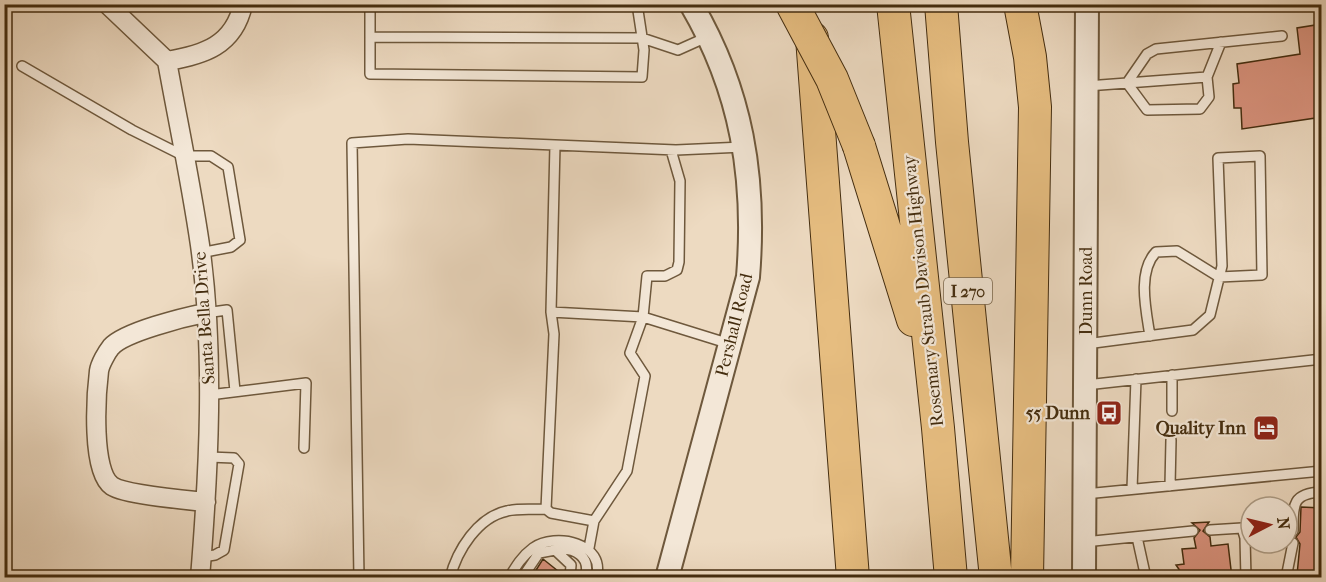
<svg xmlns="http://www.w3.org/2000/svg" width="1326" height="582" viewBox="0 0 1326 582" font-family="'IM FELL French Canon',serif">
  <rect width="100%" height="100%" fill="#eddac1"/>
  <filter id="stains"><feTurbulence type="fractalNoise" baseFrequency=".00333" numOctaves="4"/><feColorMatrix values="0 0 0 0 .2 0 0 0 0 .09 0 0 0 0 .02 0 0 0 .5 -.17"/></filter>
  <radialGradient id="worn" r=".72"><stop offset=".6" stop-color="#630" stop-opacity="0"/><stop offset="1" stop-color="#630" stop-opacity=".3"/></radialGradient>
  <!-- building -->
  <path fill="#da937e" stroke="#442d0f" stroke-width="1.5" d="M1322 24V117L1242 129 1241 108H1234L1233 84 1239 83 1237 64 1300 54 1297 28Z
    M1301 507 1322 508V575H1297L1300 544 1296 537 1300 532Z
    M1209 522 1203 531 1210 537 1211 546 1228 544 1232 578H1185L1176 565 1184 564 1182 549 1196 548 1194 538 1200 530 1192 523Z
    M543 559 563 575V578H531Z"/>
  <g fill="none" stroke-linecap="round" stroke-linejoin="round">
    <defs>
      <path id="service" d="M370 4V74L642 77 644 50 637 4
        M370 37 642 38 678 50 707 37
        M22 66 132 130 184 156H211L228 167 240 240 231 247 200 253
        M1127 83 1147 54 1156 49 1282 36
        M1127 83 1147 110 1200 109 1209 97 1207 77 1221 42
        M1087 86 1207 77
        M671 150 680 181 679 262 677 270 665 276H647L643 317 551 312 555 145 676 150 743 147
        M551 312 554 334 546 509 551 513 594 521
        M205 313 227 310 235 391
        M1086 344 1193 330 1210 315 1222 266 1218 158 1260 156 1262 275 1219 277 1177 251 1156 252C1137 272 1146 310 1150 336
        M1086 385 1322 359
        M209 395 306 383 304 448
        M1172 411V375
        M1170 486 1171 440
        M1132 489 1136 379
        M1085 494 1322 471
        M1210 530 1242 528 1245 538 1246 578
        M1293 531C1293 505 1292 493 1322 492
        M1137 537 1146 578
        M1084 542 1193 531
        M589 548 594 521 627 471 645 376 630 353 643 317 730 344
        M555 550C574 547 592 556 585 578
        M202 557 215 555 224 550 239 464 234 458 209 457
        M359 578 352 143 408 139 555 145
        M450 578C457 550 478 517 507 511 519 508 533 510 546 509
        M509 578C516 566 522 556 533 548 555 532 607 543 596 578
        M522 578 539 553 555 550 571 565 570 578
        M1286 578 1293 543"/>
      <path id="minor" d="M107 4 167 61
        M167 61C178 122 191 183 200 245 215 354 209 468 200 578
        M167 61C203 55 234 46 243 4
        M205 313C185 317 124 332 111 347 107 352 100 364 99 371 96 395 91 472 112 486 126 495 187 500 206 502"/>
      <path id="tertiary" d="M667 578 748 277C756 178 742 91 691 4
        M1084 578 1087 4"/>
      <path id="motorway" d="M893 4 938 428 951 578
        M941 4 952 142 996 578
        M1020 4 1030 57 1035 107 1027 578
        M812 38 853 578
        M859 146 913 320"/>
    </defs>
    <!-- service casing -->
    <use href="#service" stroke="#6e583c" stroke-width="12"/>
    <!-- minor casing -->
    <use href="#minor" stroke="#6e583c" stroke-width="21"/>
    <!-- tertiary casing -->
    <use href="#tertiary" stroke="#6e583c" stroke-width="26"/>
    <!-- motorway casing -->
    <use href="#motorway" stroke="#442d0f" stroke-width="34"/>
    <!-- service -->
    <use href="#service" stroke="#f3e7d7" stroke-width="9"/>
    <!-- minor -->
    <use href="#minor" stroke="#f3e7d7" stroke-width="18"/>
    <!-- tertiary -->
    <use href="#tertiary" stroke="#f3e7d7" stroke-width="22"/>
    <!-- motorway -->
    <use href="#motorway" stroke="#e6bd80" stroke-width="32"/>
    <defs>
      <path id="motorway-bridge" d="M792 4 832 79 859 146"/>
    </defs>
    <!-- motorway-bridge casing -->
    <use href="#motorway-bridge" stroke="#442d0f" stroke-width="34" stroke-linecap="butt"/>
    <!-- motorway-bridge -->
    <use href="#motorway-bridge" stroke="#e6bd80" stroke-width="32"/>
  </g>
  <!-- icons -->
  <defs>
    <symbol id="bus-square" viewBox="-11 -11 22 22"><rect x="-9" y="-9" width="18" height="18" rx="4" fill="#8f2418" stroke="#f3e7d7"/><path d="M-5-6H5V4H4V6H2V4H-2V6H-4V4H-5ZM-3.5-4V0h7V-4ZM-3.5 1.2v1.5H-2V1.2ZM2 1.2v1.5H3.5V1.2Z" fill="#fff"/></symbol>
    <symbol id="hotel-square" viewBox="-11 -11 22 22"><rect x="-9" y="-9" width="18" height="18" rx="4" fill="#8f2418" stroke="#f3e7d7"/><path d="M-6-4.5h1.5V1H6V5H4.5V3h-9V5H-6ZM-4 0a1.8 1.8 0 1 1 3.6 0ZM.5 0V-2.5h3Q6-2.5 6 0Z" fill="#fff"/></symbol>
  </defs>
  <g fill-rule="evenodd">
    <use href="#bus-square" x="1094" y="398" width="30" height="30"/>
    <use href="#hotel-square" x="1251" y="413" width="30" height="30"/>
  </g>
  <g text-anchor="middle" stroke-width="4.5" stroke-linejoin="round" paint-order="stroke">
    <!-- shield labels -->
    <rect fill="#f3e7d7" stroke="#78654b" stroke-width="1.5" x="944" y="278" width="48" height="26" rx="4.5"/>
    <g font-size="16" font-weight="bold" fill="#442d0f">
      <text x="968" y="297">I 270</text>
    </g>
    <!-- street labels -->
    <g font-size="18" fill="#442d0f" stroke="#f3e7d7">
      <text transform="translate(923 291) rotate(-96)" y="6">Rosemary Straub Davison Highway</text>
      <text transform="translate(1086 291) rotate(-90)" y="6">Dunn Road</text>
      <text transform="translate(204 318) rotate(-94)" y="6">Santa Bella Drive</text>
      <text transform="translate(734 325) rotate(-76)" y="6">Pershall Road</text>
    </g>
    <!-- poi labels -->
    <g font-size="18" font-weight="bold" fill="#442d0f" stroke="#f3e7d7" text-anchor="end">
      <text x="1090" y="419">55 Dunn</text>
      <text x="1246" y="434">Quality Inn</text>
    </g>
  </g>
  <!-- margin -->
  <rect width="1326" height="582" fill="none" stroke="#eddac1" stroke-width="24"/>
  <rect x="6" y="6" width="1314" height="570" fill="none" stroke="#442d0f" stroke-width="3"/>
  <rect x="12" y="12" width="1302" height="558" fill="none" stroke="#442d0f" stroke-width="1.5"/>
  <!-- north arrow -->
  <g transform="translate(1269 525) rotate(83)"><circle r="28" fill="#f3e7d7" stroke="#ad9d87" stroke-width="1.5"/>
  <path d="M0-4.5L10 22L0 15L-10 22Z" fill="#8f2418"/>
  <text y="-9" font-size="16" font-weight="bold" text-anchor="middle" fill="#442d0f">N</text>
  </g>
  <rect width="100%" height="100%" filter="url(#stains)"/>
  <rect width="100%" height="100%" fill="url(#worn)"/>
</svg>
